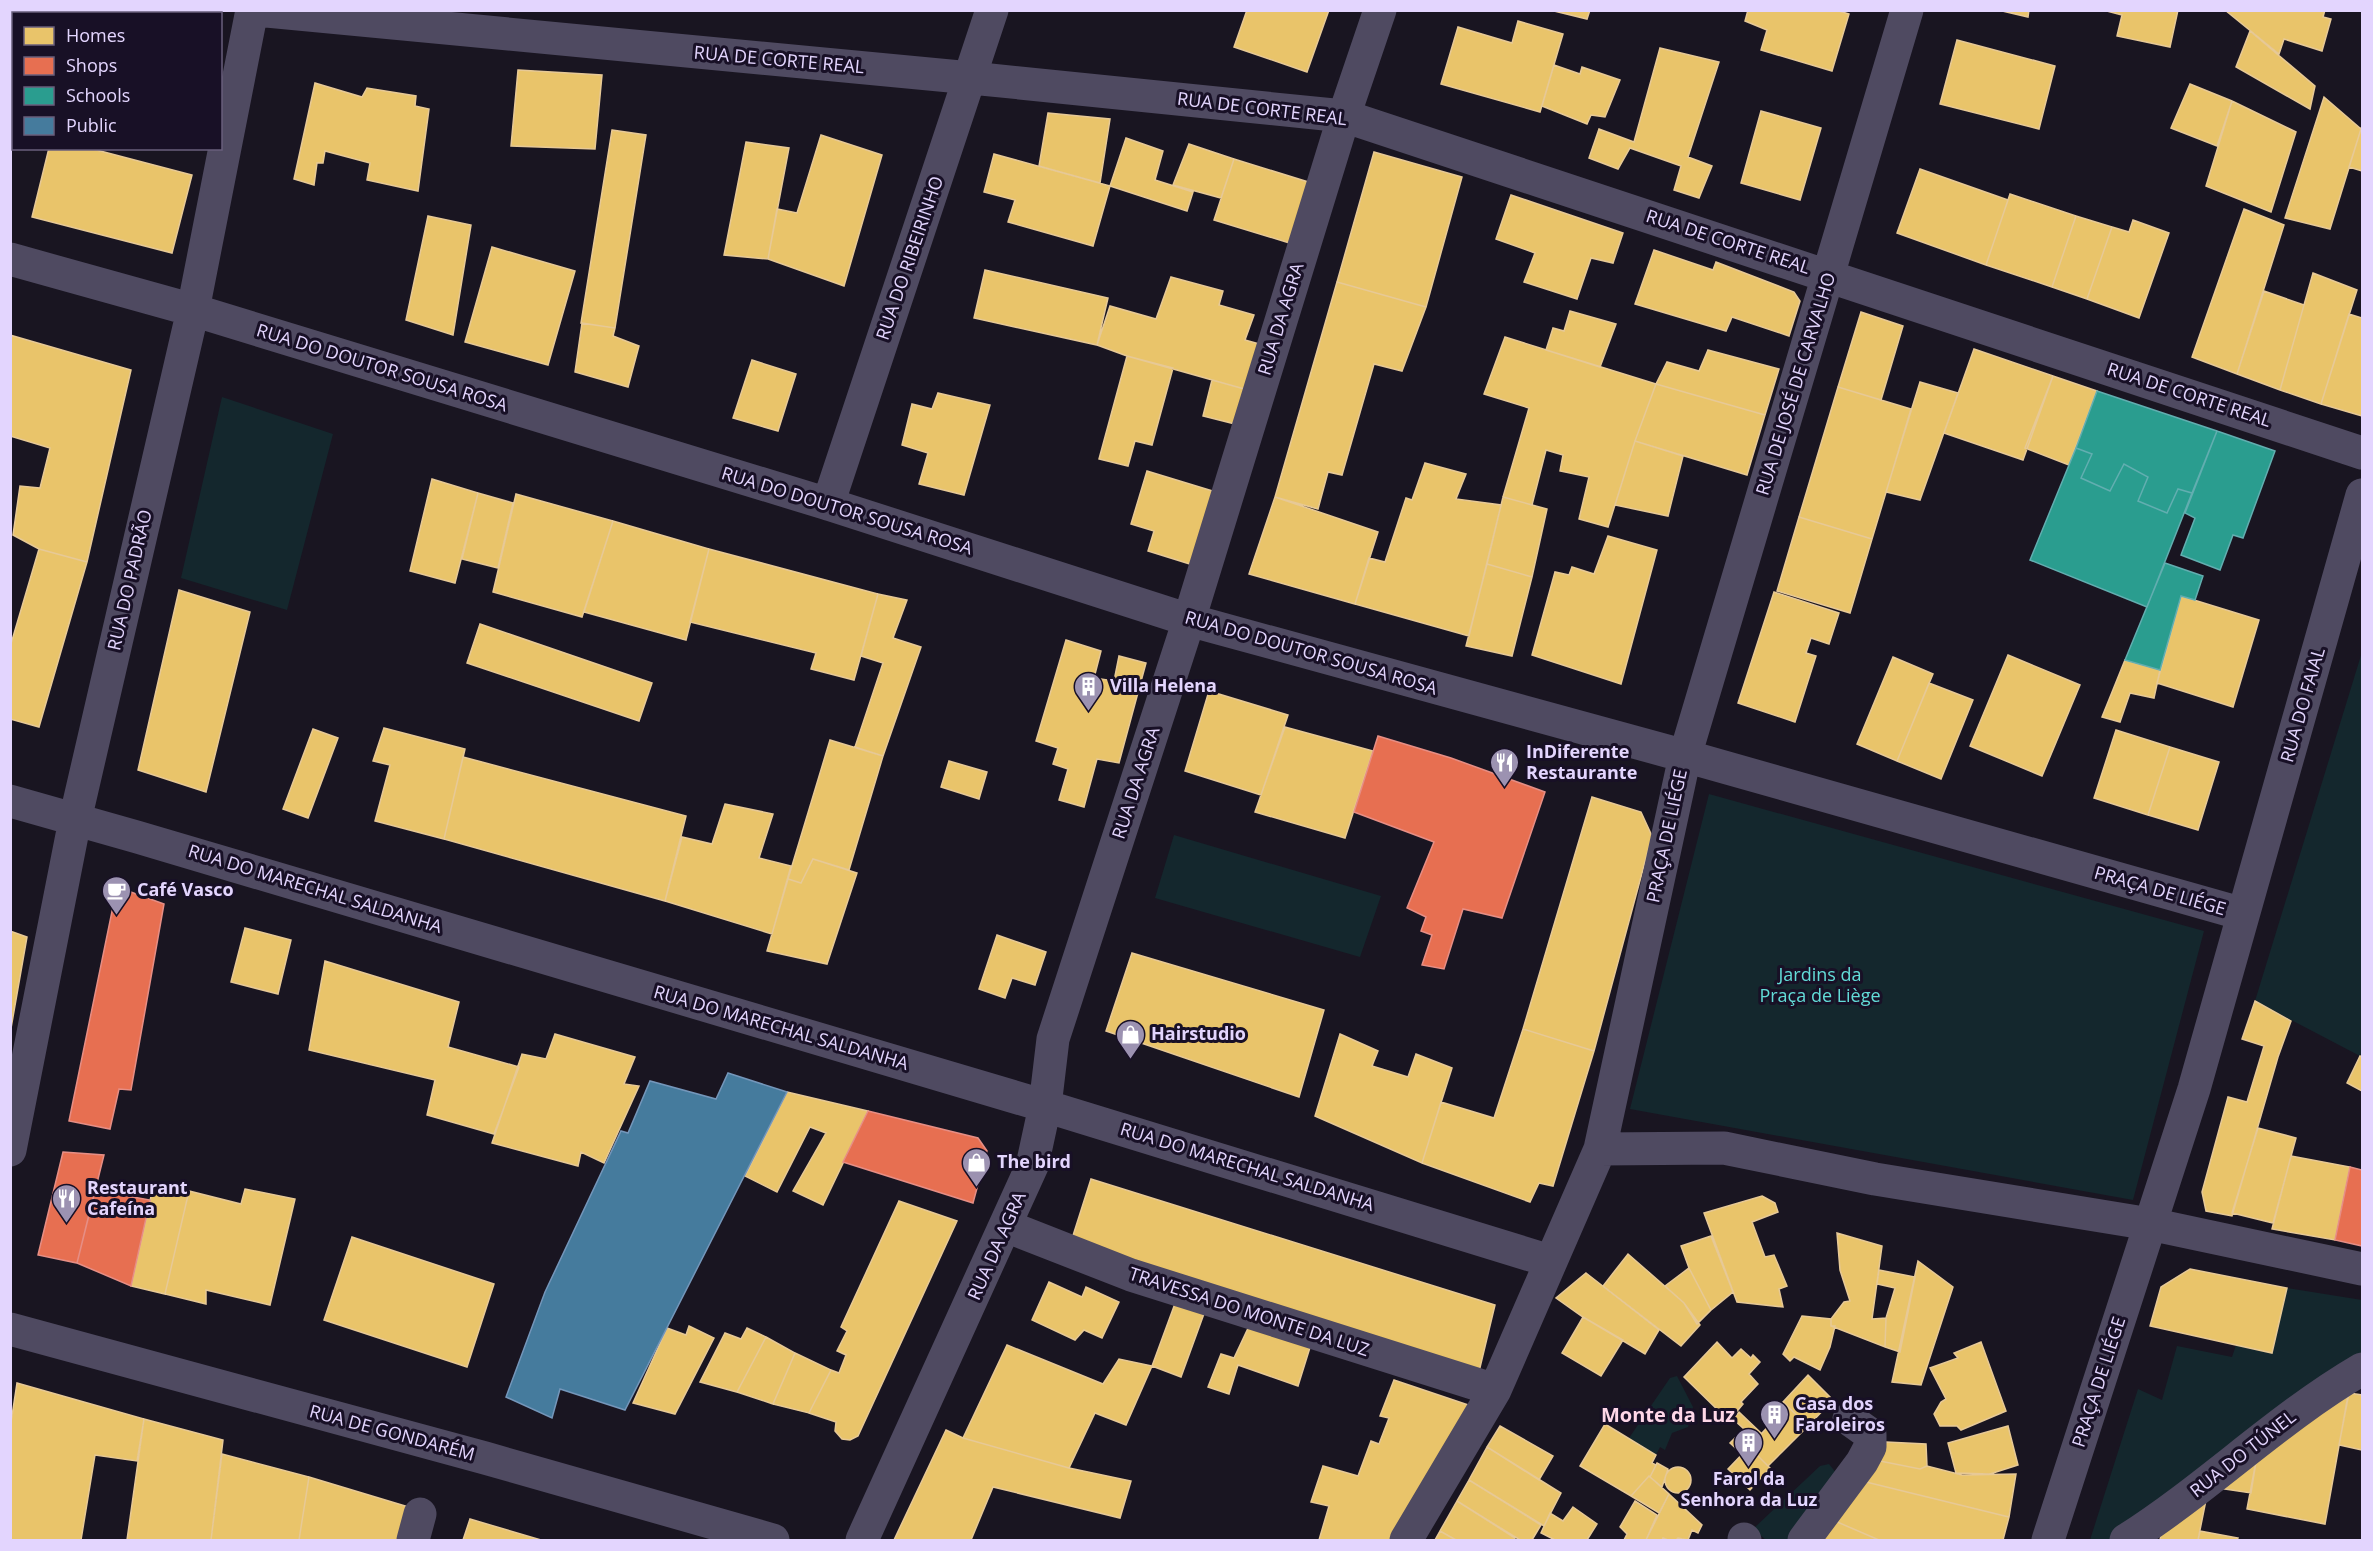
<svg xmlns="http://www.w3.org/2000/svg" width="2373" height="1551" viewBox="0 0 2373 1551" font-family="'Open Sans',sans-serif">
  <rect width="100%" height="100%" fill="#191521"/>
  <!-- green -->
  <path fill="#14272d" d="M222 397 333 434 287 610 181 578Z
    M2362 652V1091L2347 1083 2360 1056 2255 1001Z
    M1709 794 2204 931 2133 1200 1630 1109Z
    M1174 835 1381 896 1360 957 1155 898Z
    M2287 1288 2362 1300V1369L2126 1540H2090L2138 1389 2162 1400 2177 1346 2232 1357 2236 1345 2272 1353Z
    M1677 1376 1693 1407 1688 1427 1672 1433 1665 1450 1660 1447 1656 1455 1629 1438 1670 1378Z
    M1829 1464 1837 1474 1791 1540H1766L1753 1529 1820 1466Z"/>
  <!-- homes -->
  <path fill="#e9c46a" stroke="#e7c996" stroke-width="1.5" d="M1247 10H1329L1307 72 1234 47Z
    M1550 10H1590L1587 19Z
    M1748 10H1836L1849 14 1832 71 1761 50 1767 30 1745 21Z
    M1998 10H2029L2028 17Z
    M2103 10H2178L2170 47 2117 36 2122 15Z
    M2225 10H2325L2323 17 2331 19 2322 51 2284 39 2279 54Z
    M1518 21 1563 34 1540 112 1441 84 1458 27 1512 43Z
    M2250 31 2315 86 2310 109 2236 67Z
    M1957 40 2055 66 2039 129 1940 104Z
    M1660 48 1719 62 1688 157 1712 166 1699 198 1674 190 1681 166 1630 148 1618 169 1589 158 1599 129 1634 142Z
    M1554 65 1580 74 1582 67 1620 80 1605 117 1591 115 1587 124 1542 106Z
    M518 70 602 75 595 149 511 146Z
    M315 83 362 97 367 88 416 96 415 106 429 109 418 191 367 180 370 163 325 151 323 163H317L314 185 294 179Z
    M2190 84 2232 101 2217 146 2171 128Z
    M2324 97 2361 129 2330 229 2285 218Z
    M2232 101 2296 132 2271 212 2206 186Z
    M1761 111 1821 128 1800 200 1741 183Z
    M1048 113 1110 119 1100 183 1039 166Z
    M2361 129 2362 131V171L2349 167Z
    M612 130 646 135 615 328 581 323Z
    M821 135 882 155 844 286 768 259 777 209 797 213Z
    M1126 138 1163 151 1155 180 1193 192 1187 211 1110 186Z
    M746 142 789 148 768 259 724 255Z
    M1189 144 1234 159 1221 198 1173 185Z
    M49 148H89L192 175 172 253 32 217Z
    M1374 152 1462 177 1426 307 1337 282Z
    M994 154 1110 186 1093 246 1008 222 1015 200 984 192Z
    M1234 159 1315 184 1296 245 1214 220Z
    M1920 169 2008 200 1986 265 1897 233Z
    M2010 194 2076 216 2052 287 1986 265Z
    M1511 195 1623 233 1613 263 1591 258 1577 299 1524 282 1535 253 1496 239Z
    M2244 209 2284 225 2237 374 2192 357Z
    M428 216 471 225 453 335 406 320Z
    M2076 216 2112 227 2087 299 2052 287Z
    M2133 220 2169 233 2139 318 2087 299 2112 227 2129 232Z
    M492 247 575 271 548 365 465 342Z
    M1654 250 1713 270 1716 262 1794 292 1800 301 1789 336 1732 317 1726 331 1635 304Z
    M985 270 1108 298 1097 345 974 318Z
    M2313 273 2357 290 2321 404 2280 390Z
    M1171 277 1223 291 1219 305 1254 315 1245 340 1263 345 1248 390 1127 356 1097 345 1110 306 1156 319Z
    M1337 282 1426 307 1402 371 1374 364 1342 475 1328 472 1318 509 1275 497Z
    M2264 291 2304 305 2280 390 2237 374Z
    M1570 311 1616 324 1600 367 1546 350 1553 328 1564 331Z
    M1861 312 1903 326 1881 400 1838 387Z
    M2349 314 2362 318V416L2321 404Z
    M582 323 615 328 613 336 639 346 628 387 575 372Z
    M10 335 131 370 87 562 39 549 13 535 20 486 40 488 50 448 10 436Z
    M1505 337 1656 384 1635 441 1608 527 1579 519 1589 477 1560 471 1563 455 1546 450 1532 505 1503 497 1529 408 1484 394Z
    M1974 349 2053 376 2023 460 1944 433Z
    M1708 350 1779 369 1765 415 1656 384 1667 362 1699 371Z
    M1127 356 1173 368 1152 445 1135 441 1128 466 1099 459Z
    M752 360 796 374 778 431 733 418Z
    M2053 376 2097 391 2069 465 2025 448Z
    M1212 380 1248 390 1239 425 1203 416Z
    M1920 382 1958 393 1920 500 1886 492Z
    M1656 384 1765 415 1747 475 1635 441Z
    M1838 387 1911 409 1872 539 1799 517Z
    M938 393 990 405 964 495 919 484 928 453 902 445 912 404 932 409Z
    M1635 441 1683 456 1668 516 1615 505Z
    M1425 463 1466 474 1456 499 1501 505 1469 636 1355 604 1369 558 1385 562 1406 498 1412 500Z
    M1147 471 1216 492 1193 565 1148 551 1154 531 1131 524Z
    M432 479 478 493 455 583 410 571Z
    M478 493 513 503 498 568 462 559Z
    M516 494 613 521 582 617 493 592Z
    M1275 497 1378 532 1355 604 1249 574Z
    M1503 497 1547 509 1532 577 1487 564Z
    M1799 517 1872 539 1850 613 1777 591Z
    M613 521 709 549 686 640 584 612Z
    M1608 536 1657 550 1621 684 1532 655 1555 572 1569 575 1572 567 1594 574Z
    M39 549 87 562 39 727 10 719V647Z
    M709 549 878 594 854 680 811 669 816 653 690 622Z
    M1487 564 1532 577 1512 656 1466 646Z
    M179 590 250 612 206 792 138 770Z
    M1774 592 1839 613 1829 644 1811 638 1806 653 1816 656 1795 722 1738 703Z
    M878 594 907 600 893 638 921 647 883 756 855 747 883 663 861 656Z
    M2181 596 2259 620 2233 707 2157 683Z
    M480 624 652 683 639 721 467 663Z
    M1066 640 1101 651 1094 678 1114 681 1119 656 1146 663 1119 763 1097 759 1084 807 1059 800 1068 769 1053 764 1058 748 1036 741Z
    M2008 655 2080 685 2042 776 1970 746Z
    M1893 657 1933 674 1897 761 1857 744Z
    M2125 660 2160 670 2154 698 2130 693 2120 722 2102 717Z
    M1929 683 1973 700 1941 779 1897 761Z
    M1209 691 1288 715 1261 795 1185 771Z
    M1285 727 1373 751 1345 838 1255 812Z
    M384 728 465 749 444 839 375 821 390 765 373 761Z
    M313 729 338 738 308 818 283 809Z
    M2116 730 2170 747 2148 815 2094 798Z
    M830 740 883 756 849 870 813 859 801 883 788 879Z
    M2170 747 2219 762 2198 830 2148 815Z
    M463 757 686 816 665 901 444 839Z
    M949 761 987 772 979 799 941 787Z
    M1592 797 1641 812 1652 836 1594 1051 1523 1029Z
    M725 804 773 814 759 858 791 866 772 934 665 901 682 837 712 844Z
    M813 859 857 873 827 964 767 951 788 879 801 883Z
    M245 928 291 940 278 994 231 982Z
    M10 931 27 937 10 1034Z
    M997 935 1046 952 1035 985 1012 978 1005 998 979 989Z
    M1132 953 1324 1010 1299 1097 1106 1031Z
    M325 961 459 1002 448 1047 519 1067 494 1134 427 1115 435 1080 309 1050Z
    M2255 1001 2291 1021 2278 1057 2232 1216 2206 1211 2202 1192 2228 1097 2247 1102 2264 1046 2242 1039Z
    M1523 1029 1594 1051 1553 1186 1539 1183 1530 1202 1422 1163 1441 1102 1494 1118Z
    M555 1034 635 1057 624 1084 639 1086 604 1163 581 1152 578 1166 492 1143 522 1054 546 1059Z
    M1340 1034 1378 1051 1372 1066 1408 1077 1416 1054 1452 1068 1422 1163 1315 1116Z
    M2360 1056 2362 1057V1091L2347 1083Z
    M787 1092 868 1111 823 1205 793 1191 826 1133 810 1127 777 1192 745 1176Z
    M2258 1128 2296 1138 2273 1223 2232 1213Z
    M2291 1156 2350 1167 2335 1240 2272 1229Z
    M1091 1179 1495 1305 1477 1380 1070 1245Z
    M154 1183 189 1191 165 1294 131 1286Z
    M245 1189 295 1199 270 1305 206 1290V1304L165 1294 189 1191 241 1204Z
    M1762 1196 1775 1203 1778 1212 1752 1222 1765 1257 1774 1255 1787 1286 1779 1289 1783 1307 1737 1302 1704 1213Z
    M899 1201 957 1221 858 1436 850 1440 842 1439 835 1431 836 1422 809 1413 831 1370 839 1373 846 1355 837 1351 847 1331 841 1327Z
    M1837 1233 1882 1246 1872 1319 1886 1318 1885 1347 1831 1326V1319L1844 1302 1850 1301 1840 1270Z
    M1711 1236 1733 1292 1711 1310 1689 1268 1681 1246Z
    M352 1237 494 1284 467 1367 324 1320Z
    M1628 1254 1684 1303 1700 1325 1681 1346 1603 1286Z
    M1918 1261 1953 1287 1921 1385 1892 1382Z
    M1689 1268 1711 1310 1697 1324 1684 1303 1665 1286Z
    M2190 1269 2287 1288 2272 1353 2150 1326 2161 1287Z
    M1879 1270 1915 1277 1900 1352 1885 1347 1886 1318 1895 1288 1877 1284Z
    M1586 1273 1659 1330 1645 1354 1583 1317 1556 1298Z
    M1049 1282 1082 1297 1086 1287 1119 1302 1102 1338 1084 1330 1075 1340 1032 1320Z
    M1180 1290 1209 1300 1181 1377 1152 1366Z
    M1802 1316 1831 1319V1326H1835L1830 1347 1820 1370 1794 1357 1790 1361 1783 1354Z
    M1583 1317 1623 1340 1601 1376 1562 1353Z
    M1251 1322 1312 1341 1298 1386 1238 1365 1229 1394 1208 1387 1221 1354 1234 1358Z
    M689 1326 714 1338 675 1414 633 1403 667 1328 686 1335Z
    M747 1328 766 1337 737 1392 700 1382 725 1333 741 1339Z
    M766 1337 795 1353 773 1404 737 1392Z
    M1717 1342 1732 1358 1741 1349 1751 1358 1753 1355 1760 1362 1749 1374 1758 1384 1741 1402 1743 1404 1729 1421 1684 1377Z
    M1981 1342 2006 1411 1961 1430 1957 1426H1940L1934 1414 1941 1402 1946 1399 1930 1368 1958 1358 1954 1353Z
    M1007 1345 1103 1384 1119 1359 1152 1366 1126 1425 1095 1413 1069 1468 963 1438Z
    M795 1353 831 1370 809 1413 773 1404Z
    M1808 1375 1833 1400 1808 1426 1783 1402Z
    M1394 1380 1486 1411 1412 1540H1319L1329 1506 1311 1502 1323 1466 1358 1476 1371 1441 1379 1444 1389 1418 1380 1416Z
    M17 1383 144 1419 137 1461 95 1455 81 1540H10V1429Z
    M2350 1384 2325 1524 2247 1509 2257 1456Z
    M2349 1393 2362 1395V1450L2339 1445Z
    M1787 1406 1808 1426 1768 1466 1749 1447Z
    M1739 1412 1761 1433 1742 1454 1730 1443 1744 1429 1733 1419Z
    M144 1419 223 1440 211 1540H127Z
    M1605 1424 1656 1455 1652 1463 1656 1465 1650 1477 1649 1476 1631 1496 1580 1466Z
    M1500 1426 1553 1456 1539 1480 1487 1447Z
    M2008 1426 2018 1465 1990 1474 1956 1473 1948 1443Z
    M946 1430 963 1438 1069 1468 1131 1481 1120 1518 993 1487 971 1540H894Z
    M1886 1442 1926 1444 1927 1466 1920 1469 1875 1460Z
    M1487 1447 1561 1493 1544 1526 1469 1480Z
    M1749 1447 1770 1468 1750 1490 1728 1469Z
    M222 1454 309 1477 299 1540H211Z
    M2257 1456 2251 1493 2218 1488Z
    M1875 1460 1920 1469 1927 1466 1962 1475 2016 1474 2009 1517 1862 1481Z
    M1657 1463 1668 1469 1662 1487 1650 1477Z
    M1665 1480a13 13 0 1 1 26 0a13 13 0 1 1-26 0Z
    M1649 1476 1669 1494 1659 1513 1631 1496Z
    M309 1477 412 1508 403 1540H299Z
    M1469 1480 1541 1525 1532 1540H1520L1457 1501Z
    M1862 1481 2009 1517 2003 1540H1879L1835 1521Z
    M1669 1494 1702 1525 1698 1533 1692 1530 1688 1540 1678 1538 1676 1540H1668L1663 1538 1662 1540H1646Z
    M2207 1495 2198 1540H2160L2162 1529Z
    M1457 1501 1515 1538 1514 1540H1456L1440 1531Z
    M1635 1501 1657 1515 1646 1540H1624L1627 1534 1620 1527Z
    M1573 1507 1597 1524 1587 1540H1555L1541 1533 1550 1513 1563 1521Z
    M470 1519 541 1540H463Z
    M1835 1521 1879 1540H1822Z
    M1440 1531 1456 1540H1435Z
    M2200 1531 2238 1538 2237 1540H2198Z"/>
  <!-- shops -->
  <path fill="#e76f51" stroke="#e68e85" stroke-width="1.5" d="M1378 736 1451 758 1545 792 1502 918 1463 909 1444 969 1422 965 1432 935 1421 931 1426 917 1407 908 1434 842 1354 812Z
    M117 887 164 904 131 1090 119 1089 110 1129 69 1121Z
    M868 1111 978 1138 987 1151 973 1203 843 1162Z
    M63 1152 104 1155 77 1263 38 1255Z
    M2350 1167 2362 1170V1246L2335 1240Z
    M95 1190 150 1200 131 1286 77 1263Z"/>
  <!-- schools -->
  <path fill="#2a9d8f" stroke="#62aeb0" stroke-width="1.5" d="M2097 391 2217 431 2192 493 2178 489 2167 513 2138 501 2148 477 2124 464 2110 491 2081 478 2092 454 2076 448Z
    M2217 431 2275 451 2243 538 2233 535 2220 570 2181 555 2195 518 2185 513Z
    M2076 448 2092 454 2081 478 2110 491 2124 464 2148 477 2138 501 2167 513 2178 489 2192 493 2147 607 2030 560Z
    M2165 563 2203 576 2195 600 2181 596 2160 670 2125 660Z"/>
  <!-- public -->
  <path fill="#457b9d" stroke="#7496ba" stroke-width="1.5" d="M40 10H196L202 14H39Z
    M728 1073 787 1092 625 1410 560 1389 552 1418 506 1397 545 1292 621 1131 628 1133 650 1081 716 1099Z"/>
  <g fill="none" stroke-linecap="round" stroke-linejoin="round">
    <!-- minor -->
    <path stroke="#4f4a61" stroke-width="33" d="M256 10 971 78 1344 116 2362 453
      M10 259 193 310 828 504 1189 620 1685 756 2243 914
      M828 504 992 10
      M10 801 137 837 1045 1106 1550 1261
      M1600 1149 1724 1148 1875 1179 2150 1224 2362 1269
      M10 1150 75 820 193 310 252 10
      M1006 1226 1131 1275 1495 1390
      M10 1329 485 1458 773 1540
      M1744 1539 1745 1540
      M413 1540 420 1514
      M862 1540 1032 1166 1045 1106 1053 1039 1189 620 1344 116 1380 10
      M1406 1540 1495 1390 1600 1149 1685 756 1907 10
      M1804 1540 1862 1462 1870 1447V1434L1849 1419
      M2048 1540 2194 1089 2362 495
      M2126 1540C2208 1488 2278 1418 2362 1369"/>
  </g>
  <!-- icons -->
  <defs>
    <symbol id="building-pin" viewBox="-11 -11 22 30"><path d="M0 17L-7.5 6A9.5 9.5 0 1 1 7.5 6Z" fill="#9c92b1" stroke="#181026"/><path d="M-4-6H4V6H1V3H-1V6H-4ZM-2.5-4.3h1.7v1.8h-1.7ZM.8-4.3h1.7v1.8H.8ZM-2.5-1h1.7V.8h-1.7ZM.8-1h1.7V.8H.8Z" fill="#fff"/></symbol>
    <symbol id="restaurant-pin" viewBox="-11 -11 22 30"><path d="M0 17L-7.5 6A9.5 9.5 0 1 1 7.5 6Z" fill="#9c92b1" stroke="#181026"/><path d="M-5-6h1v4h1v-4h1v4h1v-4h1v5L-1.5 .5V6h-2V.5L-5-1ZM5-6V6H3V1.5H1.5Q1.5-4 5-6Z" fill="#fff"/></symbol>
    <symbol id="cafe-pin" viewBox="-11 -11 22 30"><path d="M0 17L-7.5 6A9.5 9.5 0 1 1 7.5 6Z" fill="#9c92b1" stroke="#181026"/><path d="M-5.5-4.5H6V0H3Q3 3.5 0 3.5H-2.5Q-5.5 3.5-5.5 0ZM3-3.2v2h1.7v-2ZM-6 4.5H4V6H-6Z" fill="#fff"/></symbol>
    <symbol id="shop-pin" viewBox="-11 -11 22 30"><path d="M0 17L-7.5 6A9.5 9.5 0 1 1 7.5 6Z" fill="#9c92b1" stroke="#181026"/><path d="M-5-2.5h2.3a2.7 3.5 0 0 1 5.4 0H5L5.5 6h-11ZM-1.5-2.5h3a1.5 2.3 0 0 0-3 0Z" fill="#fff"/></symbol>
  </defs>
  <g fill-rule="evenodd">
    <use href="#building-pin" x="1072" y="670" width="33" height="45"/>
    <use href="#restaurant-pin" x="1488" y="746" width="33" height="45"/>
    <use href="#cafe-pin" x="100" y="874" width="33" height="45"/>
    <use href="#shop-pin" x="1114" y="1018" width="33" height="45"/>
    <use href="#shop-pin" x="960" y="1146" width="33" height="45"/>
    <use href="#restaurant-pin" x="50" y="1182" width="33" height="45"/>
    <use href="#building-pin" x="1758" y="1398" width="33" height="45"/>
    <use href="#building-pin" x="1732" y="1426" width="33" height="45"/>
  </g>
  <g text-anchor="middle" stroke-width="6" stroke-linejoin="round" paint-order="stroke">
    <!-- street labels -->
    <g font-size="18" fill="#e3d5fe" stroke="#181026">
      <text transform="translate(779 60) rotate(5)" y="6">RUA DE CORTE REAL</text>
      <text transform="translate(1262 109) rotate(7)" y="6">RUA DE CORTE REAL</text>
      <text transform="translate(1728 242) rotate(18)" y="6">RUA DE CORTE REAL</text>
      <text transform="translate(910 258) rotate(-71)" y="6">RUA DO RIBEIRINHO</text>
      <text transform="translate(1281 319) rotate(-73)" y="6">RUA DA AGRA</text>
      <text transform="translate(382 368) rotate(17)" y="6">RUA DO DOUTOR SOUSA ROSA</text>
      <text transform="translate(1796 384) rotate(-73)" y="6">RUA DE JOSÉ DE CARVALHO</text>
      <text transform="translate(2189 395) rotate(18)" y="6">RUA DE CORTE REAL</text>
      <text transform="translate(847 511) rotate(17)" y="6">RUA DO DOUTOR SOUSA ROSA</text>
      <text transform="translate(130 580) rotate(-77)" y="6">RUA DO PADRÃO</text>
      <text transform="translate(1311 653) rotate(16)" y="6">RUA DO DOUTOR SOUSA ROSA</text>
      <text transform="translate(2303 705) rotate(-74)" y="6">RUA DO FAIAL</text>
      <text transform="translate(1136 783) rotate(-72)" y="6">RUA DA AGRA</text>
      <text transform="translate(1667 836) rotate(-78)" y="6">PRAÇA DE LIÉGE</text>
      <text transform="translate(315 889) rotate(17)" y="6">RUA DO MARECHAL SALDANHA</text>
      <text transform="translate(2160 891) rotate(16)" y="6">PRAÇA DE LIÉGE</text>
      <text transform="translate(781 1028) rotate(16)" y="6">RUA DO MARECHAL SALDANHA</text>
      <text transform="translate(1247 1167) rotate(17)" y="6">RUA DO MARECHAL SALDANHA</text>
      <text transform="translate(997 1246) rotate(-66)" y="6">RUA DA AGRA</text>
      <text transform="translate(1249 1312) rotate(18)" y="6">TRAVESSA DO MONTE DA LUZ</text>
      <text transform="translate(2099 1382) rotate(-72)" y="6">PRAÇA DE LIÉGE</text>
      <text transform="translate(392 1433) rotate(15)" y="6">RUA DE GONDARÉM</text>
      <text transform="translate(2243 1454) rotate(-38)" y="6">RUA DO TÚNEL</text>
    </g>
    <!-- poi labels -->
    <g font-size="18" font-weight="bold" fill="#e3d5fe" stroke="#181026" text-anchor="start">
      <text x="1110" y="692">Villa Helena</text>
      <text x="1526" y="758">InDiferente<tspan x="1526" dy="21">Restaurante</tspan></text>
      <text x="137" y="896">Café Vasco</text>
      <text x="1151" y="1040">Hairstudio</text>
      <text x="997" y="1168">The bird</text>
      <text x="87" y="1194">Restaurant<tspan x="87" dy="21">Cafeína</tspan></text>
      <text x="1795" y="1410">Casa dos<tspan x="1795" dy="21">Faroleiros</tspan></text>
      <text x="1749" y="1485" text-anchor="middle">Farol da<tspan x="1749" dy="21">Senhora da Luz</tspan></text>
    </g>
    <!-- park labels -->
    <g font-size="18" fill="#63dcd8" stroke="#181026">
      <text x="1820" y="981">Jardins da<tspan x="1820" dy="21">Praça de Liège</tspan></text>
    </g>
    <!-- neighbourhood labels -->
    <g font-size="20" font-weight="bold" fill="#fed7e8" stroke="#181026">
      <text x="1668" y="1422">Monte da Luz</text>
    </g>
  </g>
  <!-- border -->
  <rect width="2373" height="1551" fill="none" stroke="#e3d5fe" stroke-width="24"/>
  <!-- legend -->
  <rect x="12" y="12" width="210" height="138" fill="#181026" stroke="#695f7c" stroke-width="1.5"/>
  <rect x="24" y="27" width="30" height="18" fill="#e9c46a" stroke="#695f7c" stroke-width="1.5"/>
  <text x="66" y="42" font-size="18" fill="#e3d5fe">Homes</text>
  <rect x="24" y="57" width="30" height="18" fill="#e76f51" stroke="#695f7c" stroke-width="1.5"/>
  <text x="66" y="72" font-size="18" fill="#e3d5fe">Shops</text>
  <rect x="24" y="87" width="30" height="18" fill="#2a9d8f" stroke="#695f7c" stroke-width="1.5"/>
  <text x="66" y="102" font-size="18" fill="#e3d5fe">Schools</text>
  <rect x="24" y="117" width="30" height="18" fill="#457b9d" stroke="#695f7c" stroke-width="1.5"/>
  <text x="66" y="132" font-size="18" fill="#e3d5fe">Public</text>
</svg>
